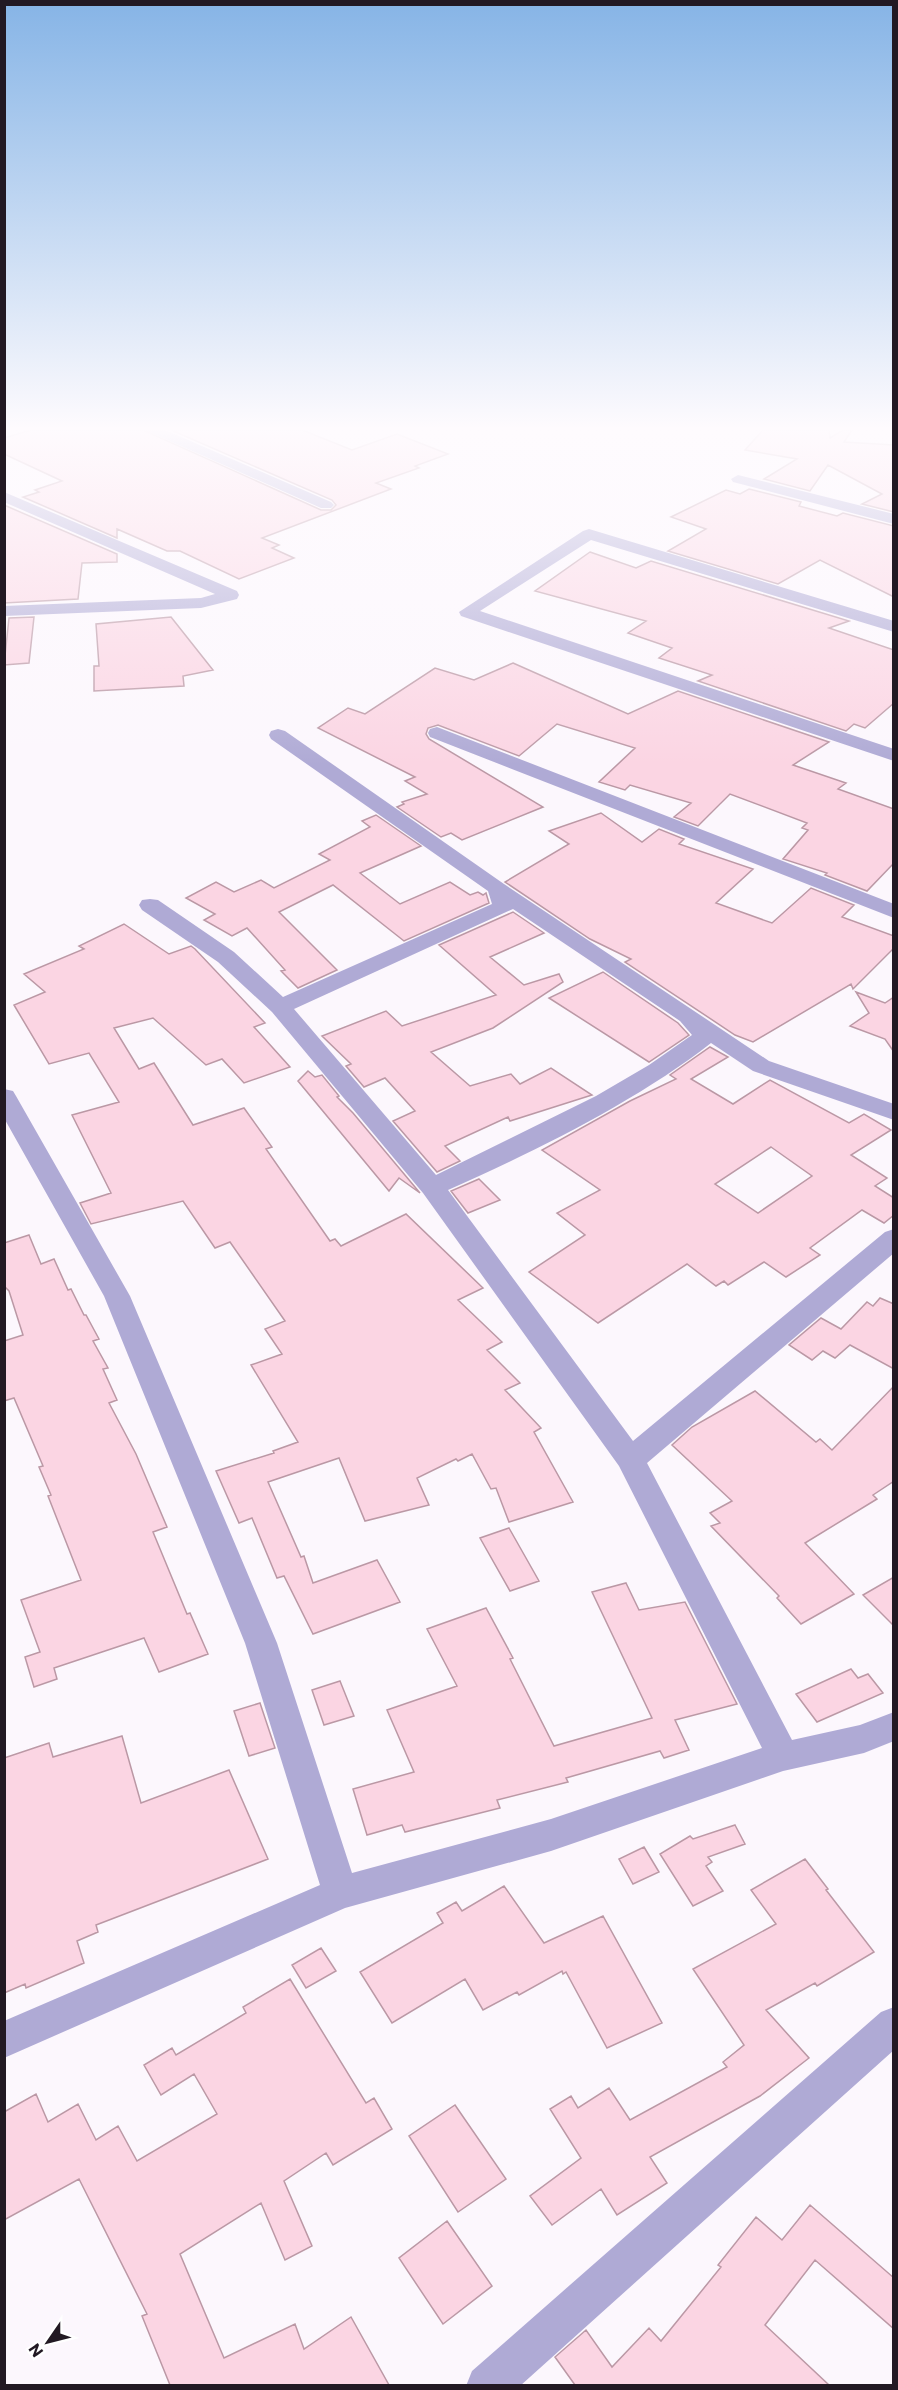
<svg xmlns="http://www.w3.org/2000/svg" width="898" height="2390" viewBox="0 0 898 2390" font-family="Commissioner,sans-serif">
  <rect width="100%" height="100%" fill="#fcf7fd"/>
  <!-- building -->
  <path fill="#fbd5e3" stroke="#bb98a5" stroke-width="1.5" fill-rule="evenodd" d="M31 430H143L321 510H331L336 505 332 500 171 430H302L352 450 397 434 448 454 415 466 419 468 376 483 391 489 262 538 279 545 272 548 294 558 239 579 180 551H167L117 529V538L23 497 39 492 35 490 62 481 4 454V438Z
    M763 430H829L830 438 843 430H852L844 442 894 445V512L862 504 882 494 828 465 810 491 764 479 797 459 745 450Z
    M749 489 801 502 799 506 837 516 843 513 894 526V597L820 560 778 584 668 551 706 529 671 517 726 490 740 494Z
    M4 505 117 554V562L82 563 78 599 4 603Z
    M590 552 636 568 651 561 849 621 829 628 894 650V703L865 728 854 724 846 731 698 681 712 675 659 658 672 648 628 633 646 621 535 591Z
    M34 617 29 663 4 665 9 618Z
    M171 617 213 670 183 676 184 686 94 691V666H99L96 624Z
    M513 663 628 714 678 691 829 742 793 765 846 783 838 789 894 809V863L867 891 825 875 827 873 783 859 808 830 802 828 807 823 730 794 698 826 674 817 691 803 630 785 625 790 599 782 635 748 557 724 519 756 438 725 428 728 426 734 429 739 543 807 462 840 451 833 441 837 397 807 404 804 402 802 427 794 405 781 415 777 318 728 348 708 365 714 435 668 474 680Z
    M601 813 642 842 659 829 684 839 679 844 753 869 716 903 772 923 811 888 854 905 842 917 894 936V948L853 989 851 984 753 1042 735 1035 625 962 631 959 590 939 505 882 569 844 549 831Z
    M376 815 421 846 360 873 400 904 450 882 470 895 478 892 483 895 486 893 489 903 404 941 333 885 279 912 337 970 298 988 281 971 285 970 247 928 232 936 204 920 215 914 186 898 216 882 234 892 261 880 274 888 330 860 319 854 370 827 362 821Z
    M513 912 544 933 490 957 524 985 559 974 563 982 493 1028 431 1052 470 1086 511 1074 520 1084 551 1068 592 1095 510 1121 508 1117 445 1146 460 1161 437 1172 393 1121 415 1111 385 1078 364 1087 346 1066 351 1064 322 1036 386 1011 402 1026 496 995 439 945Z
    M124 924 169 954 191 946 195 949 265 1023 254 1027 290 1067 244 1083 222 1059 206 1065 153 1018 114 1028 139 1069 154 1063 193 1125 244 1108 272 1147 266 1149 330 1241 335 1239 341 1246 406 1214 483 1288 458 1300 502 1342 487 1350 520 1383 505 1390 541 1428 534 1432 573 1502 509 1522 496 1488 491 1489 472 1454 458 1461 456 1459 417 1478 429 1505 365 1521 339 1458 268 1482 301 1557 304 1556 313 1583 377 1560 400 1602 313 1634 284 1576 277 1578 252 1518 239 1523 216 1471 274 1453 273 1451 298 1442 251 1365 282 1354 265 1329 285 1321 230 1242 215 1248 183 1201 91 1224 80 1203 111 1193 72 1115 119 1102 89 1053 49 1064 14 1005 45 992 24 974 84 949 79 946Z
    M603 972 678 1023 689 1035 649 1062 549 998Z
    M856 992 885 1003 894 997V1052L885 1039 850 1026 869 1013Z
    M710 1047 728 1057 691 1079 733 1104 770 1080 849 1123 864 1114 891 1130 851 1155 887 1178 875 1186 894 1198V1215L884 1223 862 1210 810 1248 820 1255 786 1277 764 1262 728 1285 724 1281 716 1286 687 1264 598 1323 529 1272 585 1235 557 1213 600 1190 542 1150 630 1101 676 1079 670 1075ZM771 1147 812 1176 758 1213 715 1184Z
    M308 1071 315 1077 322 1075 339 1096 337 1097 353 1113 420 1193 399 1178 389 1191 298 1081Z
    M479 1179 500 1200 468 1213 451 1191Z
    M29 1235 41 1264 54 1259 68 1290 71 1289 84 1315H86L99 1339 93 1341 108 1368 103 1369 117 1400 109 1403 136 1454 167 1527 153 1532 187 1614 190 1613 208 1654 159 1672 144 1638 54 1668 57 1679 34 1687 25 1657 40 1652 21 1600 81 1580 48 1496 51 1495 39 1467 43 1466 14 1398 4 1401V1341L23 1335 9 1291 4 1286V1243Z
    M880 1298 894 1304V1369L850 1345 835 1358 823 1351 812 1360 789 1345 821 1318 841 1329 867 1302 873 1306Z
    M894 1386V1481L873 1495 877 1499 805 1543 854 1594 801 1624 777 1598 779 1596 711 1526 720 1523 710 1513 732 1501 672 1445 692 1427 755 1391 816 1442 820 1439 832 1450Z
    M509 1528 539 1581 510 1591 480 1538Z
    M894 1577V1626L863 1595Z
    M626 1583 639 1610 685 1602 737 1704 675 1720 689 1750 664 1758 660 1751 566 1778 568 1782 497 1800 500 1808 405 1832 402 1825 367 1835 353 1789 414 1772 387 1710 457 1686 427 1629 486 1608 513 1658 510 1659 554 1746 652 1718 592 1592Z
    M851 1669 858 1678 868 1674 883 1693 817 1722 796 1694Z
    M340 1681 354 1716 324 1725 312 1690Z
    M260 1703 275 1748 249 1756 234 1711Z
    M122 1736 141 1803 229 1770 268 1859 96 1925 98 1932 77 1941 84 1963 26 1988 25 1984 4 1993V1758L49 1743 53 1757Z
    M735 1825 745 1844 708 1857 712 1862 706 1866 723 1891 693 1906 660 1854 690 1836 693 1839Z
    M644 1847 659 1872 633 1884 619 1859Z
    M805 1859 828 1889 826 1890 874 1952 817 1986 815 1983 766 2010 809 2058 760 2096 650 2157 667 2183 617 2215 601 2189 552 2225 530 2196 581 2158 550 2109 571 2096 578 2108 609 2088 630 2120 727 2067 723 2062 744 2045 693 1969 776 1924 751 1890Z
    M504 1886 544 1943 603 1916 662 2023 607 2048 566 1972 563 1974 562 1971 519 1995 517 1992 483 2010 465 1979 392 2023 360 1972 443 1923 437 1913 456 1902 462 1911Z
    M321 1948 336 1971 306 1988 292 1965Z
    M290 1979 366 2103 374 2098 392 2129 333 2165 326 2153 284 2181 312 2246 285 2260 261 2203 180 2254 224 2358 295 2324 304 2349 351 2317 389 2385H170L142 2316 147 2314 79 2179 4 2220V2112L36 2094 48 2122 78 2104 96 2140 118 2126 137 2161 217 2114 194 2074 161 2095 144 2065 172 2048 176 2055 246 2013 243 2007Z
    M455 2105 506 2179 458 2212 409 2136Z
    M810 2205 894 2278V2329L815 2260 765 2325 829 2385H575L555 2357 586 2330 612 2367 649 2328 661 2341 721 2267 718 2265 756 2217 782 2240Z
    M447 2221 492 2286 443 2324 399 2258Z"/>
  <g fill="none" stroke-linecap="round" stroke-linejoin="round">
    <!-- street -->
    <path fill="#afaad5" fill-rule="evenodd" d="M145 430H165L331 502 334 505 331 508H321Z
      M738 475 894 514V524L733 482 731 479Z
      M4 492 237 591 239 595 237 599 201 608 4 616V606L201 598 215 594 4 502Z
      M589 529 894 621V632L591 540 480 611 894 749V761L461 616 459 612 583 531Z
      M437 727 894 904V918L430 737 428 733 430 729Z
      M278 729 285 731 504 884 769 1061 894 1104V1120L753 1071 711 1043C637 1101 534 1152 448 1190L633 1441 885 1232 894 1229V1253L647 1463 792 1740 860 1725 894 1712V1741L864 1753 783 1771 551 1851 345 1908 4 2058V2021L320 1885 245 1643 104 1296 4 1118V1089L13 1091 16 1096 130 1296 277 1643 352 1873 551 1819 762 1748 619 1466 423 1193 272 1012 218 962 142 910 139 905 142 900 150 899 158 900 234 952 283 997 492 904 488 891 271 739 269 735 271 731ZM513 909 680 1021 692 1035 649 1065 596 1096 436 1175 294 1009Z
      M894 2007V2050L520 2386H466L472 2371 881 2012Z"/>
  </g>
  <!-- sky -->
  <linearGradient id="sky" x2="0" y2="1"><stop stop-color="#86b4e6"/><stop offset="0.56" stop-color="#fefbfe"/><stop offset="1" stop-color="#fefbfe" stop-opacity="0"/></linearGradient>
  <rect width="898" height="765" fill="url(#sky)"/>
  <!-- border -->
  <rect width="898" height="2390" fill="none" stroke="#221923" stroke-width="12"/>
  <!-- north arrow -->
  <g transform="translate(48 2342) rotate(235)" stroke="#ffffff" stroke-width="4.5" paint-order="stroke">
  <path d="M0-4.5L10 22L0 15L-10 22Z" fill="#221923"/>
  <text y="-9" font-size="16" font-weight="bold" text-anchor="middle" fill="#221923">N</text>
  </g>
</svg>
